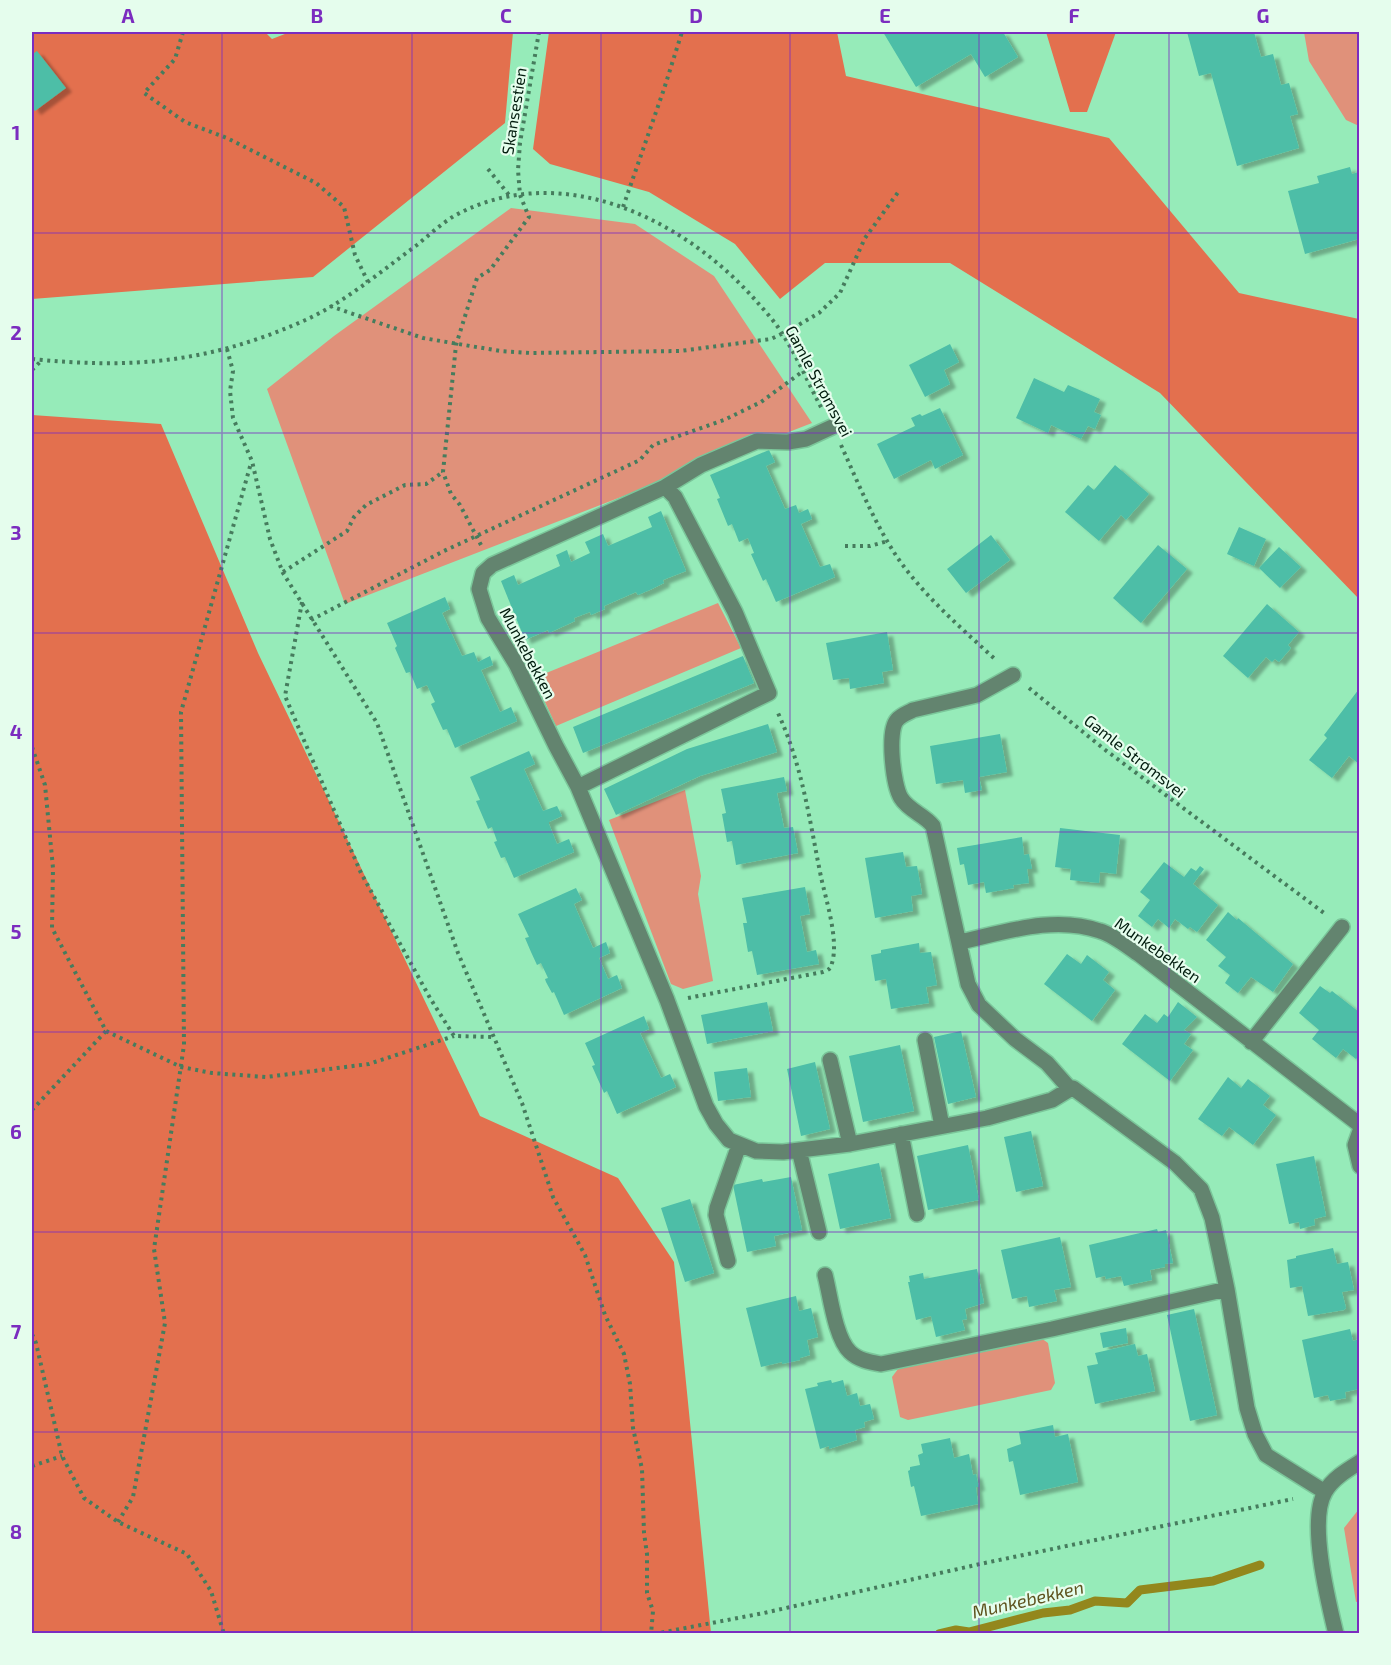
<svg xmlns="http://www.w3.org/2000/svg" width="1391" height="1665" viewBox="0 0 1391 1665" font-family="'Exo 2',sans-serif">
  <defs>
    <filter id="shadow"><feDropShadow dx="6" dy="4" stdDeviation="1.5" flood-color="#0004"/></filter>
  </defs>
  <rect width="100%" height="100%" fill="#96ebb9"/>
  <!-- green -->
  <path fill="#e0917a" d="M1304 32H1359V126L1346 120 1309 61Z
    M511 208 635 224 714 276 812 423 345 604 267 389 334 336Z
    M718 603 741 648 556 726 534 678Z
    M685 790 701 876 698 894 713 981 683 989 671 984 609 820Z
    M1041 1338 1048 1343 1055 1383 1051 1390 908 1420 900 1417 892 1377 898 1369Z
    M1359 1509 1360 1601 1356 1602 1344 1528Z"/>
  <!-- forest -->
  <path fill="#e3704e" d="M32 32H265L272 39 290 32H513L505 123 313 277 32 299Z
    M549 32H837L846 76 1109 138 1239 293 1359 319V599L1160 393 950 263H825L780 299 735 244 649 192 550 164 533 149Z
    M1046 32H1116L1087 112H1070Z
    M32 415 161 424 258 653 480 1116 618 1178 674 1262 711 1633H32Z"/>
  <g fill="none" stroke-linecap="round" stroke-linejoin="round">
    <!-- stream -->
    <path stroke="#93871c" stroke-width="9" d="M939 1634 956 1630 969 1632 1043 1613 1070 1610 1095 1601 1127 1603 1140 1590 1213 1581 1260 1565"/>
  </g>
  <!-- building -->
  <path fill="#4dbea7" filter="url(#shadow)" d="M883 32H1003L1018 57 985 77 971 54 916 87Z
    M1187 32H1254L1261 57 1273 54 1281 85 1289 83 1298 114 1290 116 1299 148 1237 166 1211 73 1199 76Z
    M32 50 34 53 37 51 66 88 35 111 32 107Z
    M1350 167 1352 174 1359 172V239L1305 254 1288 191 1319 183 1317 176Z
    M950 344 959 362 944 370 950 384 925 397 909 365Z
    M1034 378 1064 392 1068 385 1100 399 1094 412 1101 415 1095 429 1088 426 1081 439 1051 425 1048 433 1016 418Z
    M940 408 963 455 935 469 931 460 894 479 877 444 915 426 911 418 920 414 922 416Z
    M769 450 775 462 766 466 785 509 796 505 799 513 808 509 812 519 801 524 820 567 830 564 835 577 776 602 766 579 763 581 751 554 754 553 748 538 739 542 732 524 728 526 717 499 720 498 710 475Z
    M1115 465 1149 494 1126 520 1121 515 1099 541 1065 512 1088 485 1094 490Z
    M661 511 686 571 663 580 664 583 652 589 638 595 636 592 604 606 605 609 591 615 590 612 574 618 575 621 549 633 548 630 525 640 501 581 514 575 518 585 560 566 556 555 567 550 571 562 590 553 585 542 603 534 608 546 652 527 648 517Z
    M1239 527 1266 539 1254 566 1227 554Z
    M991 535 1010 560 966 593 947 569Z
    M1158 545 1187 569 1141 623 1113 598Z
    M1279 547 1301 567 1280 588 1259 568Z
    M445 597 450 609 442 613 462 656 474 652 478 662 490 656 493 665 481 670 500 712 511 707 517 721 455 748 447 729 443 730 431 704 435 702 427 685 417 689 410 672 406 673 395 648 397 646 387 623Z
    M1267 604 1299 632 1288 645 1291 648 1279 662 1275 659 1272 662 1266 657 1248 678 1223 656Z
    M887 632 893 670 882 672 884 683 850 689 849 678 833 680 826 643Z
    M743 656 754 683 583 753 573 727Z
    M1359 689V764L1349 756 1332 778 1309 760 1327 738 1324 735Z
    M768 724 777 752 700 776 616 815 604 789 687 749Z
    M1000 734 1007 772 979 777 982 790 965 793 963 780 936 784 930 746Z
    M529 751 535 764 524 769 543 811 557 806 562 816 549 822V824L557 844 569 839 574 852 514 878 505 857 501 858 494 842 497 841 492 827 488 829 476 801 480 800 470 777Z
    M784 777 787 791 777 793 784 828 793 827 798 853 736 865 732 841 727 842 722 814 726 813 721 789Z
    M1060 828 1120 835 1116 874 1100 872 1099 883 1070 880 1071 869 1055 867Z
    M1022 837 1024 855 1029 854 1032 869H1027L1029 883 1013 885 1014 888 986 893 984 882 968 885 964 864 960 865 957 848Z
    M903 852 906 867 917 866 922 894 911 896 913 911 875 918 865 858Z
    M1164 862 1184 877 1191 868 1196 871 1200 866 1204 869 1193 884 1218 905 1197 932 1190 927 1188 929 1175 919 1169 928 1158 919 1152 927 1138 916 1150 900 1140 892Z
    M805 887 810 914 800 916 807 952 816 950 819 964 757 975 752 951 748 952 743 923H747L742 898Z
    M576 888 582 900 574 904 593 948 606 942 610 953 599 958 608 979 617 975 622 988 564 1015 554 992 552 993 546 982 545 979 548 978 541 963 537 965 531 952 525 938 529 937 518 914Z
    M1228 912 1237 920 1238 918 1293 964 1273 992 1251 977 1238 993 1225 983 1230 975 1218 966 1226 957 1206 940Z
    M919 943 920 953 931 952 937 985 926 987 929 1003 891 1009 886 979 875 981 871 955 881 953V950Z
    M1067 954 1081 964 1087 955 1109 972 1103 980 1115 990 1092 1021 1044 984Z
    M1320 986 1330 993 1332 991 1359 1012V1058L1358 1057 1356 1059 1343 1049 1336 1058 1312 1039 1319 1030 1299 1013Z
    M767 1002 773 1031 707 1044 701 1015Z
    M1178 1002 1197 1017 1184 1030 1191 1034 1184 1044 1193 1050 1170 1081 1122 1044 1145 1014 1157 1023 1164 1014 1168 1017Z
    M644 1016 649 1029 640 1033 661 1078 670 1074 676 1087 617 1114 607 1091 604 1093 592 1066 595 1065 585 1043Z
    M961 1031 976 1097 948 1104 934 1037Z
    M900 1045 914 1111 863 1122 849 1056Z
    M815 1062 830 1129 801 1136 787 1069Z
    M747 1068 751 1097 718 1101 714 1072Z
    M1228 1077 1241 1088 1248 1079 1270 1096 1263 1105 1276 1115 1253 1145 1229 1127 1222 1136 1198 1119Z
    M1031 1131 1043 1186 1016 1192 1004 1137Z
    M968 1145 979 1200 928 1210 917 1156Z
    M1314 1156 1326 1216 1314 1219 1315 1225 1300 1229 1299 1222 1289 1224 1276 1164Z
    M879 1163 891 1218 840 1229 828 1174Z
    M791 1177 802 1230 774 1236 776 1246 747 1252 733 1185 762 1179 763 1182Z
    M690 1199 714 1273 685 1282 661 1208Z
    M1157 1229 1158 1232 1166 1230 1173 1263 1165 1264V1267L1150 1270 1152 1280 1124 1286 1121 1276 1106 1279 1105 1276 1096 1278 1089 1245Z
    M1060 1237 1071 1287 1054 1290 1057 1301 1029 1307 1027 1296 1012 1299 1001 1250Z
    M1333 1248 1337 1264 1348 1262 1354 1290 1342 1292 1346 1308 1344 1310 1308 1316 1302 1286 1290 1288 1287 1260 1296 1258V1256Z
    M977 1269 984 1303 965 1309 967 1319 962 1320 965 1330 936 1337 931 1316 916 1320 908 1282H910L909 1276 923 1273 924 1279Z
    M796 1296 799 1311 811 1308 818 1337 807 1340 810 1355 800 1358V1360L782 1364V1362L761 1367 746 1308Z
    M1194 1309 1217 1415 1190 1421 1167 1315Z
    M1126 1328 1128 1343 1103 1348 1100 1333Z
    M1350 1329 1353 1341 1359 1339V1389L1345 1392 1346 1398 1330 1401 1328 1395 1314 1398 1302 1340Z
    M1135 1344 1138 1356 1147 1354 1155 1391 1095 1404 1087 1366 1098 1364 1095 1353Z
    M831 1380 832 1383 843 1380 847 1396 857 1393 860 1406 870 1404 874 1419 864 1422 865 1427 855 1430 857 1440 829 1449V1446L820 1449 805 1389 818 1386 817 1383Z
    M1053 1425 1055 1437 1068 1434 1078 1482 1020 1495 1013 1461 1009 1462 1007 1449 1021 1444 1019 1432Z
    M950 1438 954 1458 969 1454 973 1475 976 1474 979 1487H976L978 1504 921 1516 914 1486 911 1487 908 1471 910 1470V1467L920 1465 918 1455 923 1453 921 1444Z"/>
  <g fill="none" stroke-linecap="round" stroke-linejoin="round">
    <defs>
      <path id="minor" d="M832 427 806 439 788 442 757 441 701 465 665 487 492 565 483 573 479 589 488 618 516 664 556 746 578 787 667 1000 706 1106 716 1124 729 1140 756 1151 783 1152 850 1144 987 1118 1052 1100 1070 1089
        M1013 675 977 695 913 710C908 713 901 715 897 720 887 731 893 785 901 798 909 811 925 815 933 826L968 984 979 1005 1015 1039 1047 1063 1070 1089 1073 1088 1175 1163 1201 1189 1212 1218 1227 1289 1247 1408 1255 1434 1266 1455 1325 1492
        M578 787 769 693 735 612 675 497 665 487
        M960 942C1006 932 1054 915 1100 931 1114 935 1128 947 1140 955L1360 1125
        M925 1040 942 1126
        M1251 1042 1342 927
        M830 1060 850 1144
        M1360 1131 1355 1145 1360 1166
        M901 1134 917 1214
        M799 1150 819 1232
        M728 1261 716 1215 717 1208 739 1145
        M825 1275C830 1294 835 1338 850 1352 858 1360 870 1362 881 1364L1052 1329 1227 1289
        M1336 1634C1328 1601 1308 1521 1325 1492 1332 1479 1347 1470 1360 1462"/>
    </defs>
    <!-- minor casing -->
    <use href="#minor" stroke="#7bc69a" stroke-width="18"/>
    <!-- path -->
    <path stroke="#467c5d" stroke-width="4" stroke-dasharray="3 4.5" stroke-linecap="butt" d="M183 32 175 59 144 93 185 122 227 138 316 183 344 207 355 255 368 282
      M488 169 509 195
      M623 207 664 89 682 32
      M330 306 423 338 500 351 531 353 680 351 771 339 790 330 819 313 840 293 865 238 899 191
      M227 349 233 371 230 391 233 418 252 461 270 539 283 573 377 723 458 953 522 1103 553 1197 585 1255 605 1315 624 1354 630 1384 633 1428 642 1469 644 1533 647 1554V1593L653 1611 651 1634
      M32 359C132 369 207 363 301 322 343 304 380 272 417 245 429 235 441 224 454 216 560 158 684 218 757 302 766 312 776 323 783 335 798 358 809 385 822 409
      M32 370 42 360
      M841 445C858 483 874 522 897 557 924 596 961 628 996 660
      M481 545 460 505 451 494 443 472 456 345 477 278 490 270 529 217 520 195 518 170 520 143 539 32
      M845 546H870L888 541
      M283 572 347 531 354 517 366 505 405 485 426 484 443 472
      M302 602 285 696 361 873 430 998 454 1036 493 1037
      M311 620 444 551 640 460 653 445 724 420 761 402 802 372
      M1029 688 1104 749 1324 913
      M32 747 45 785 53 868 52 928 106 1031 181 1067 212 1073 266 1077 369 1064 454 1036
      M688 998 823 972C828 970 831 969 832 963 839 940 826 900 821 877 809 818 803 768 778 713
      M32 1110 106 1031
      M32 1334 36 1343 62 1456 84 1498 118 1522 187 1554 211 1591 224 1634
      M32 1466 62 1456
      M118 1522 133 1497 165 1323 154 1249 184 1045 181 712 251 463
      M654 1634 764 1613 980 1564 1293 1499"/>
    <!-- minor -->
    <use href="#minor" stroke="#63846f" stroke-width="15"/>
  </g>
  <!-- grid -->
  <path fill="none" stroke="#7b2cbf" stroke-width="1.5" stroke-opacity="0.55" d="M222 32V1634M412 32V1634M601 32V1634M790 32V1634M979 32V1634M1169 32V1634M32 233H1360M32 433H1360M32 633H1360M32 832H1360M32 1032H1360M32 1232H1360M32 1432H1360"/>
  <g text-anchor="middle" stroke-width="4.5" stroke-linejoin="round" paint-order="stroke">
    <!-- street labels -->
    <g font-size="16" fill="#011b0d" stroke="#e5fded">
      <text transform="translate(514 111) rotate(-81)" y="6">Skansestien</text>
      <text transform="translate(819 381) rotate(62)" y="6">Gamle Strømsvei</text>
      <text transform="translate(528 653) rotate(62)" y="6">Munkebekken</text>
      <text transform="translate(1135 756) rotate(38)" y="6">Gamle Strømsvei</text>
      <text transform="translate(1158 950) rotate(35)" y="6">Munkebekken</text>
    </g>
    <!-- water labels -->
    <g font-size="18" font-style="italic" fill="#5e531e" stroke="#e5fded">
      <text transform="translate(1028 1600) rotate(-13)" y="6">Munkebekken</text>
    </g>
  </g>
  <!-- border -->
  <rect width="1391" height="1665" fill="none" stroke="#e5fded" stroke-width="66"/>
  <rect x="33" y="33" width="1325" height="1599" fill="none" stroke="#7b2cbf" stroke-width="2"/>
  <g font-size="20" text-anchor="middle" font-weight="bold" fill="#7b2cbf">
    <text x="128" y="23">A</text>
    <text x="317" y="23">B</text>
    <text x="506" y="23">C</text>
    <text x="696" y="23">D</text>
    <text x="885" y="23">E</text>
    <text x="1074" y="23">F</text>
    <text x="1263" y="23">G</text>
    <text x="16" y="140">1</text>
    <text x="16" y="340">2</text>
    <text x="16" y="540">3</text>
    <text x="16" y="739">4</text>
    <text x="16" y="939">5</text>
    <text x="16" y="1139">6</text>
    <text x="16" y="1339">7</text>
    <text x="16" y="1539">8</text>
  </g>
</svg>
